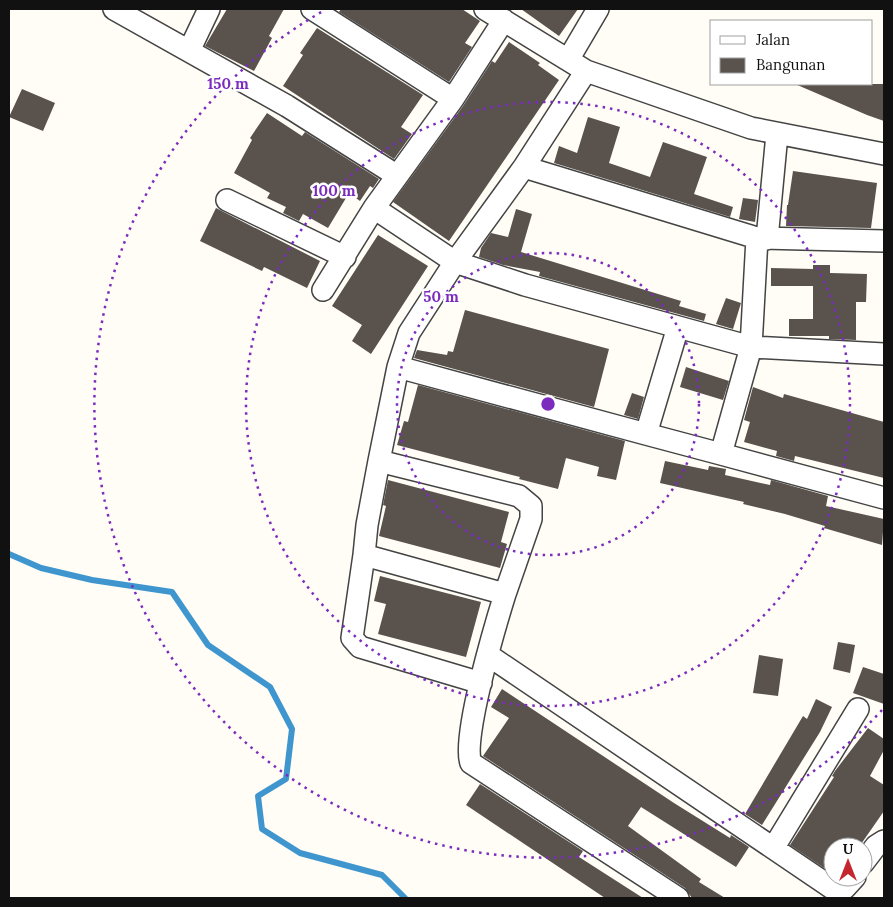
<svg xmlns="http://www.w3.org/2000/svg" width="893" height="907" viewBox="0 0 893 907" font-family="Lora,serif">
  <rect width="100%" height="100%" fill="#fffdf5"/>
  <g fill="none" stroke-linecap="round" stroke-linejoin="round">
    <!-- stream -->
    <path stroke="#3f96cf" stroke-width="6" d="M9 554 41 568 92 580 172 592 208 645 270 687 292 729 286 779 258 796 262 829 300 853 382 875 405 898"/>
  </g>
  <!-- building -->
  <path fill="#5a524d" d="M227 9H284L269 36 272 38 254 71 205 46Z
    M341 9H462L480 21 465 43 472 47 449 82 339 12Z
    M521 9H578L559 36Z
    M317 28 423 95 401 127 412 134 394 159 283 86 303 55 300 53Z
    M509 42 540 63 538 65 559 80 449 241 393 202 463 106 492 61 495 63Z
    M795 84H884V121L867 115Z
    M22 89 55 103 43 131 9 117Z
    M267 113 302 136 305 132 379 179 373 188 370 186 360 201 349 193 328 228 303 214 299 221 283 213 286 207 267 198 270 193 234 173 252 140 250 138Z
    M588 117 620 127 609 163 650 177 663 142 707 157 694 194 733 207 730 217 554 163 559 146 577 153Z
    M793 171 877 183 871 228 786 226 787 205H788Z
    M743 198 758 200 755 222 739 219Z
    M216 208 320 261 307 288 264 267 262 271 200 241Z
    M516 209 532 214 521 252 681 301 679 306 706 314 704 321 539 276 540 272 503 265 479 257 481 248 491 233 508 237Z
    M378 235 428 266 371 354 352 341 362 325 332 306Z
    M813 265H830V273L867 274 866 302H856V340L829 339V336H789V319H813V286H771V268L813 269Z
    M726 298 741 303 733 329 716 324Z
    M465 310 609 349 594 407 414 358 417 350 447 355 448 351 453 352Z
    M686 367 729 381 723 400 680 387Z
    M418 385 625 441 616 480 597 476 599 467 566 458 558 489 519 479 520 477 397 445 404 421 408 422Z
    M753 387 783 398 784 394 884 422V478L795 456 794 461 776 456 777 451 744 442 750 422 744 420Z
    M632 393 644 397 638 419 624 415Z
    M665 461 708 470 709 466 726 469 725 475 770 485 771 480 828 496 826 506 884 519 882 545 824 528 825 526 785 514 743 504 744 502 660 483Z
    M388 480 509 512 501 542 507 544 500 568 379 536 386 506 383 505Z
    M380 576 481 602 466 657 378 634 386 604 374 601Z
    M838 642 855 645 850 673 833 669Z
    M759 655 783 659 778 696 753 693Z
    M863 667 884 674V704L853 693Z
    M502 689 674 803 730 838 731 835 749 847 736 867 641 807 628 826 701 879 699 882 725 898H692L685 888 483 756 509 718 491 707Z
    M816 699 832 707 820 732 762 825 745 814 803 716 807 719Z
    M868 728 884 739V750L870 776 884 785V811L859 847H833V874L790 845 834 777 832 776 835 771Z
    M480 784 583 851 579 857 643 898H605L466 805Z"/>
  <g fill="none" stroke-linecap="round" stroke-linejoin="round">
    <defs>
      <path id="minor" d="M114 9 287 106 396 175
        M312 9 453 99
        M189 51 209 9
        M568 60 598 9
        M586 71 751 128 884 154
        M524 167 757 238 751 347 721 454 646 434
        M227 200 345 257
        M374 208 453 99 504 20
        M757 238 884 241
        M767 239 777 134
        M323 290 374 208 455 262 525 285 751 347 884 354
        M398 367 646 434 678 327
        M721 454 884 498
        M379 461 519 496 531 506V519L505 594 364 555 367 525 379 461 398 367 409 333 455 262 524 167 586 71 485 9
        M364 555 352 638 360 647 481 683
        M505 594C496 623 461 740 471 763L678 898
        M488 655 835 890 844 889 855 877
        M774 847 858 709
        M863 863 876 846 884 841"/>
    </defs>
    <!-- minor casing -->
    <use href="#minor" stroke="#444" stroke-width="24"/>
    <!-- minor -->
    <use href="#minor" stroke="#fff" stroke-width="21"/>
  </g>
  <!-- distance rings -->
  <g fill="none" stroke="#7b2cbf" stroke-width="2.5" stroke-dasharray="2.5 5">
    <circle cx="548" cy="404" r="151"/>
    <circle cx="548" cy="404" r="302"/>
    <path d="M882 710A453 453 0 1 1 325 10"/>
  </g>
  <circle cx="548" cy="404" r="8" fill="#7b2cbf" stroke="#fff" stroke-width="2.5"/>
  <g font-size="15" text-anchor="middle" font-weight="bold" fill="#7b2cbf" stroke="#fff" stroke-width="5" stroke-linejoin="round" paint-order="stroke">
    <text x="228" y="89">150 m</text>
    <text x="334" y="196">100 m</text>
    <text x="441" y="302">50 m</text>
  </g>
  <!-- border -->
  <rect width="893" height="907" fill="none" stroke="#111111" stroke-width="20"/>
  <!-- legend -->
  <rect x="710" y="20" width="162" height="65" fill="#ffffff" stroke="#a0a0a0"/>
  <rect x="720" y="36" width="25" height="8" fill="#ffffff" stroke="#a0a0a0"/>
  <text x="756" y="45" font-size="15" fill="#111111">Jalan</text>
  <rect x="720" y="58" width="25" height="15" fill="#5a524d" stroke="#a0a0a0"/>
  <text x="756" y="70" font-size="15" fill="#111111">Bangunan</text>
  <!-- north arrow -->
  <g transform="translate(848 862)"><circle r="24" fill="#ffffff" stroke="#a0a0a0"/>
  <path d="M0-4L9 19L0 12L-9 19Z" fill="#c4262e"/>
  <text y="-8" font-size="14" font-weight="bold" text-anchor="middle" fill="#111111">U</text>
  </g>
</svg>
